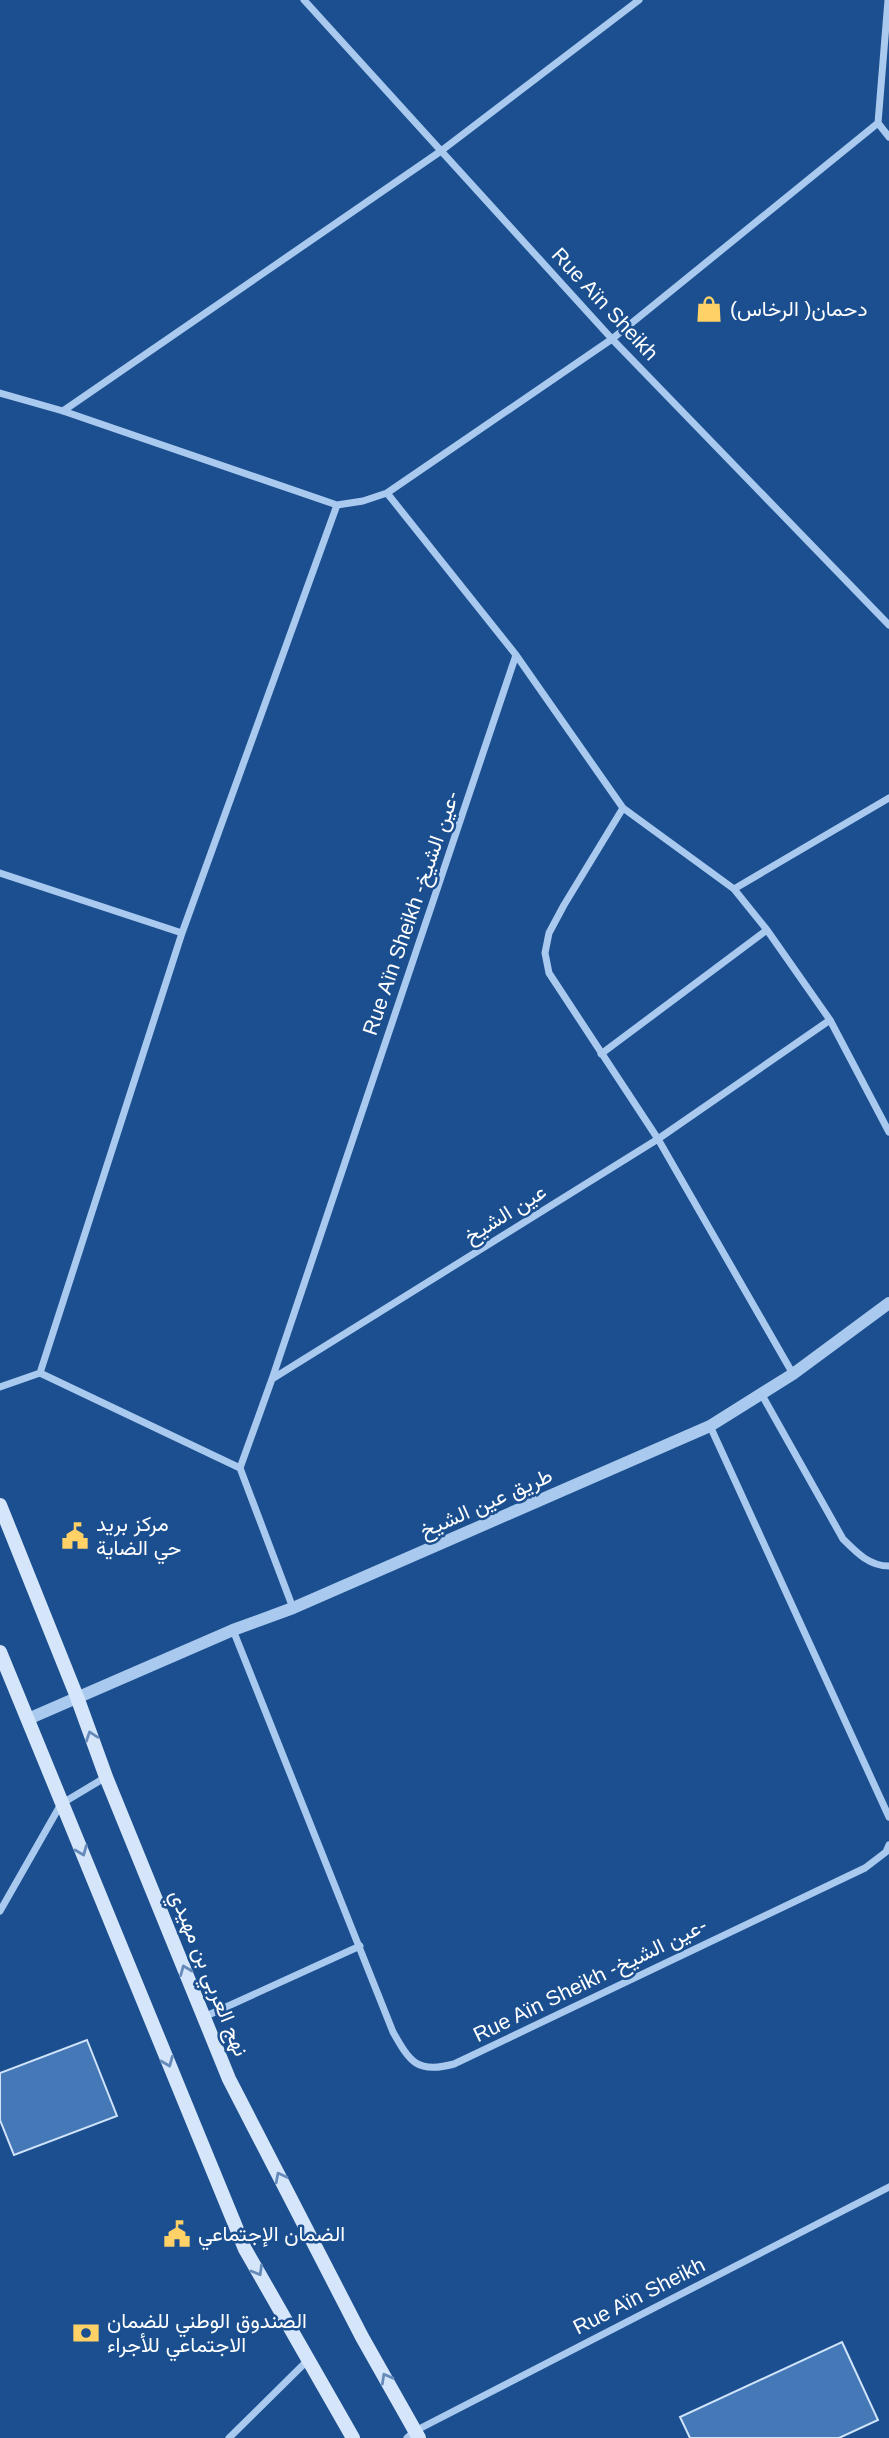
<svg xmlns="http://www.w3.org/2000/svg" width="889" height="2438" viewBox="0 0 889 2438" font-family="Helvetica,Vazirmatn,sans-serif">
  <rect width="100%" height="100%" fill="#1b4f8f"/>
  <!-- building -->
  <path fill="#4478b7" stroke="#cfe3fa" stroke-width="2" d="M87 2040 117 2116 14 2155 0 2120V2073Z
    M842 2342 878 2420 839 2438H690L680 2417Z"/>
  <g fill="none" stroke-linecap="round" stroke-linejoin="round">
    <!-- minor -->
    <path stroke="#a9c9ee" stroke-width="7" d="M304 0 612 339 889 625
      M878 123 889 137
      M0 393 63 411 337 505 363 501 387 493 612 339 878 123 888 0
      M63 411 441 151 639 0
      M387 493 516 655 623 808 734 889 767 930 830 1020 889 1132
      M623 808 564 905 549 933 545 953 549 973 658 1139 793 1374
      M0 873 182 933
      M734 889 889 798
      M601 1054 767 930
      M40 1373 240 1468 293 1608
      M272 1379 516 655
      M0 1387 40 1373 182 933 337 505
      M762 1395 843 1539C856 1552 869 1566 889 1566
      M710 1426 889 1817
      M240 1468 272 1379 658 1139 830 1020
      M233 1630 393 2032C410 2062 417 2074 454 2064L865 1868 886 1852 889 1845
      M0 1911 61 1804 106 1777
      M204 2017 360 1946
      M229 2438 308 2360
      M407 2438 415 2431 889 2187"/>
    <!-- tertiary -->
    <path stroke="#a9c9ee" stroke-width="12" d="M28 1719 233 1630 293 1608 710 1426 793 1374 889 1303"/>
    <!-- secondary -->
    <path stroke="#d6e6fa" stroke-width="14" d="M0 1505 77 1697 106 1777 229 2079 362 2337 419 2438
      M0 1652 245 2249 353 2438"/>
  </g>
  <!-- one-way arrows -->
  <defs><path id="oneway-chevron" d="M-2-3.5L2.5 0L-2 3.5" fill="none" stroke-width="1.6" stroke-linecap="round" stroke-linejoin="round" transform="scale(1.75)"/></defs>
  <g stroke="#668bba">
    <use href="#oneway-chevron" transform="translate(91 1736) rotate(-109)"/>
    <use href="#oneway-chevron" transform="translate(82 1851) rotate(68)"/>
    <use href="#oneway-chevron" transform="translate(185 1970) rotate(-112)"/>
    <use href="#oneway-chevron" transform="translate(168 2062) rotate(68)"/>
    <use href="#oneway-chevron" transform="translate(280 2177) rotate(-117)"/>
    <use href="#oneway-chevron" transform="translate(258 2271) rotate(60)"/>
    <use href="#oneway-chevron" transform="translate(386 2378) rotate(-119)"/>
  </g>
  <!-- icons -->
  <defs>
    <symbol id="shop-bare" viewBox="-9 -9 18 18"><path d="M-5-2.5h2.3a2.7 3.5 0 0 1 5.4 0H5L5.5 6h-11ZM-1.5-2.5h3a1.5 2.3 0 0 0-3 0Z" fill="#ffd166" stroke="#1b4f8f" stroke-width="2.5" paint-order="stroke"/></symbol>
    <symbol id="civic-bare" viewBox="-9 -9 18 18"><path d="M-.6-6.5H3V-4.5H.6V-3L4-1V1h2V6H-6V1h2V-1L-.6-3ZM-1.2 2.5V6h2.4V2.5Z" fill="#ffd166" stroke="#1b4f8f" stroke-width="2.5" paint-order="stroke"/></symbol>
    <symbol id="bank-bare" viewBox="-9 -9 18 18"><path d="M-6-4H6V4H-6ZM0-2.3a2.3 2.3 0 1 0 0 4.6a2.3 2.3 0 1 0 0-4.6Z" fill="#ffd166" stroke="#1b4f8f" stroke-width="2.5" paint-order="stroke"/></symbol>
  </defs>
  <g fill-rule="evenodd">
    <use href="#shop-bare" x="690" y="290" width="38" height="38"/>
    <use href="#civic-bare" x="56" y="1517" width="38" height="38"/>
    <use href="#civic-bare" x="158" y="2215" width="38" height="38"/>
    <use href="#bank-bare" x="67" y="2314" width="38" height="38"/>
  </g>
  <g text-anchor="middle" stroke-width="5" stroke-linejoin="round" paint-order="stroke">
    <!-- street labels -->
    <g font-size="21" fill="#fff" stroke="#1b4f8f">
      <text transform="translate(605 304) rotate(47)" y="7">Rue Aïn Sheikh</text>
      <text transform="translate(411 913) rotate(-71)" y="7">Rue Aïn Sheikh -عين الشيخ-</text>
      <text transform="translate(505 1214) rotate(-32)" y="7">عين الشيخ</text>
      <text transform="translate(486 1503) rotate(-24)" y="7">طريق عين الشيخ</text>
      <text transform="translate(209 1973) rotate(68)" y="7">نهج العربي بن مهيدي</text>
      <text transform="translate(590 1980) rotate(-26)" y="7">Rue Aïn Sheikh -عين الشيخ-</text>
      <text transform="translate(639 2296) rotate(-27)" y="7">Rue Aïn Sheikh</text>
    </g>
    <!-- poi labels -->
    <g font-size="21" fill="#fff" stroke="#1b4f8f" text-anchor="start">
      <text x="730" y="316">دحمان( الرخاس)</text>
      <text x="96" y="1531">مركز بريد<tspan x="96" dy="24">حي الضاية</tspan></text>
      <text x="198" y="2241">الضمان الإجتماعي</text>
      <text x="107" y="2328">الصندوق الوطني للضمان<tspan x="107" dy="24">الاجتماعي للأجراء</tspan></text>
    </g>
  </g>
</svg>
